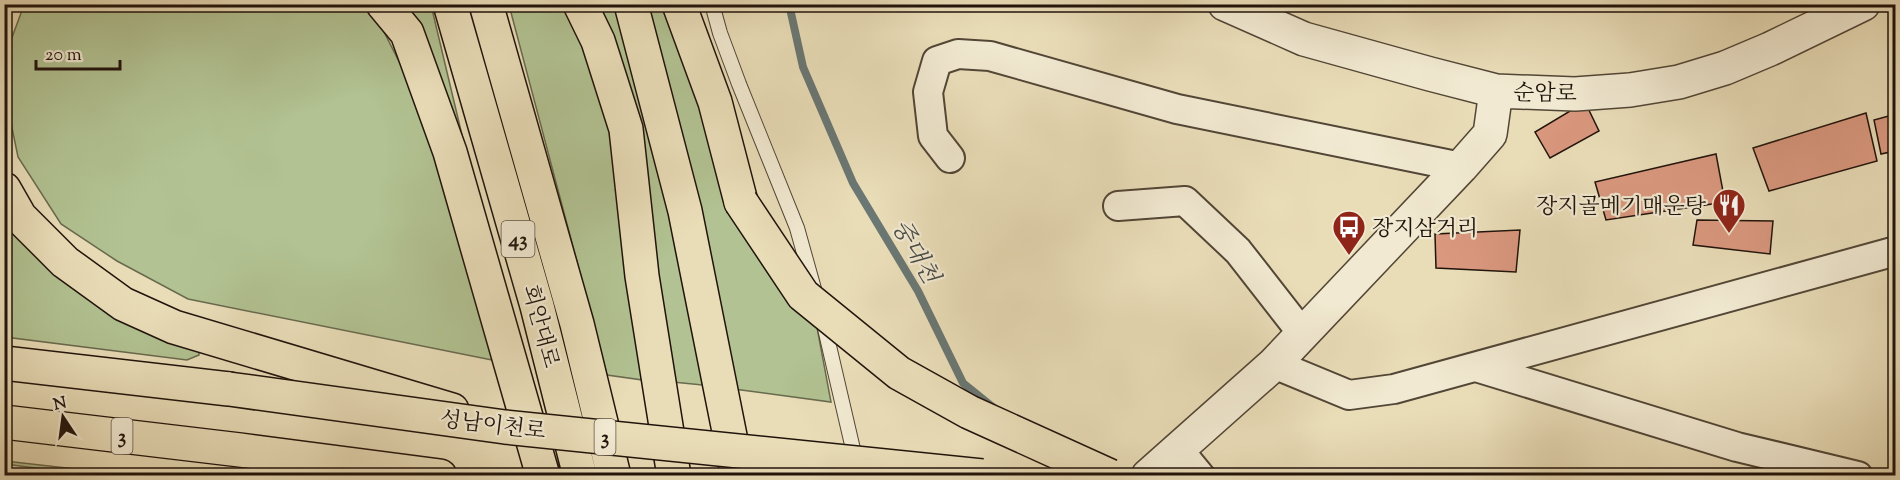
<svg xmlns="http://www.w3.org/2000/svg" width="1900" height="480" viewBox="0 0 1900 480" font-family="'Sorts Mill Goudy','Noto Serif KR',serif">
  <rect width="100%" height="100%" fill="#e9ddb8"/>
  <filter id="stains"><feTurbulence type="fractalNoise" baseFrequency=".00333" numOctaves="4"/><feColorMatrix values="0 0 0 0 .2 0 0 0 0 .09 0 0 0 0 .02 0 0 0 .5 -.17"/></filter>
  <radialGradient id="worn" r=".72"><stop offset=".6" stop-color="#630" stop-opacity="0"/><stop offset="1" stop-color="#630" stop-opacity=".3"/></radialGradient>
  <!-- green -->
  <path fill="#b2c292" stroke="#696a4e" stroke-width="1.5" d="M24 5H364L381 26 420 103 497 361 188 299 117 261 61 224 18 157 5 94 7 51Z
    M400 5H431L467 156Z
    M509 5H562L597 72 609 116 650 381 607 375Z
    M597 5H618L712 386 673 382Z
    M647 5H661L695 87 813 306 831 402 734 389Z
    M4 208 198 344 199 355 187 360 5 337Z
    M5 461 128 475H89L5 464Z"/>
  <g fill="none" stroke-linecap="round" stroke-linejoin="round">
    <!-- stream -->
    <path stroke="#6a7773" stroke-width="8" d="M789 4 803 67 853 183 918 291 963 383 994 408"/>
  </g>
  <!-- building -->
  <path fill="#da987f" stroke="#20130b" stroke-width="1.5" d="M1585 102 1599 131 1550 158 1535 132Z
    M1866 113 1877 161 1769 191 1753 148Z
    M1896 114V155L1895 151 1881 154 1874 120Z
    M1716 154 1725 202 1606 220 1595 182Z
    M1697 220 1773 221 1770 254 1693 245Z
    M1520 230 1516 272 1436 268 1435 234Z"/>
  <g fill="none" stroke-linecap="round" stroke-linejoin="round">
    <defs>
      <path id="service" d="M712 4 720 33 739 84 797 228 816 296
        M823 320 856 462"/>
      <path id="minor" d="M950 158 933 136 928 92 937 61 958 54 990 56 1177 109 1461 167
        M1118 206 1185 201 1238 251 1302 333
        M1274 364 1349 395 1394 389 1896 251
        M1476 367 1737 447 1858 476
        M1177 448 1200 476"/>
      <path id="tertiary" d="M1225 4 1304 39 1430 74 1496 91 1575 94 1630 90 1679 82 1725 68 1770 49 1863 4
        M1148 476 1274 364 1461 167 1490 134 1496 91"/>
      <path id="trunk" d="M383 4 407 33 450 152 543 476
        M450 4 537 306 580 476
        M486 4 577 324 614 476
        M580 4 598 41 626 129 642 276 674 476
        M631 4 685 211 738 476
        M679 4 715 102 741 202
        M4 189 20 217 65 262 123 304 174 327 452 410
        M4 363 229 389
        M4 422 240 450 440 476"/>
    </defs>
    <!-- service casing -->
    <use href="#service" stroke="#524636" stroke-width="16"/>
    <!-- minor casing -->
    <use href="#minor" stroke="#524636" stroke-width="32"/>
    <!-- tertiary casing -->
    <use href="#tertiary" stroke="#524636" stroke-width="36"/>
    <!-- trunk casing -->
    <use href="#trunk" stroke="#20130b" stroke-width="36"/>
    <!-- service -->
    <use href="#service" stroke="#f1e9d1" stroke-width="14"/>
    <!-- minor -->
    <use href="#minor" stroke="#f1e9d1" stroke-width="28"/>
    <!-- tertiary -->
    <use href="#tertiary" stroke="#f1e9d1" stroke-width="33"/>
    <!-- trunk -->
    <use href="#trunk" stroke="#e9ddb8" stroke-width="33"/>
    <defs>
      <path id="trunk-bridge" d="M741 202 803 295 899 373 969 412 1110 476
        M229 389 505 427 982 476"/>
    </defs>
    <!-- trunk-bridge casing -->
    <use href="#trunk-bridge" stroke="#20130b" stroke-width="36" stroke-linecap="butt"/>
    <!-- trunk-bridge -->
    <use href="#trunk-bridge" stroke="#e9ddb8" stroke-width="33"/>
  </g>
  <!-- icons -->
  <defs>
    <symbol id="restaurant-pin" viewBox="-11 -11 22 30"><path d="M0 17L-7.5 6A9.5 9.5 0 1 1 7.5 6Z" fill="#8f2418" stroke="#f1e9d1"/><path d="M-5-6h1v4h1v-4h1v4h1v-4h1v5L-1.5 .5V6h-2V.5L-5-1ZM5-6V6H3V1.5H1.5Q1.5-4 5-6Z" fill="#fff"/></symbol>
    <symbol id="bus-pin" viewBox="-11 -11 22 30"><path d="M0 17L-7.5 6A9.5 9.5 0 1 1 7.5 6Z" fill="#8f2418" stroke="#f1e9d1"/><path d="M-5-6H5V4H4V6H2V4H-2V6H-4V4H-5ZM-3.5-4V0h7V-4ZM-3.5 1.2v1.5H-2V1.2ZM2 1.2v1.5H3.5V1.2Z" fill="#fff"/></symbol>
  </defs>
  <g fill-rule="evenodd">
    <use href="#restaurant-pin" x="1710" y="186" width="38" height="52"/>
    <use href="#bus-pin" x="1330" y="208" width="38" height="52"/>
  </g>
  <g text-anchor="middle" stroke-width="4.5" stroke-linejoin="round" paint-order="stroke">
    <!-- shield labels -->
    <g fill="#f1e9d1" stroke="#5f5346" stroke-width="1.5">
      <rect x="501.5" y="221" width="33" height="36" rx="4.5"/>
      <rect x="111.5" y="418" width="21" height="36" rx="4.5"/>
      <rect x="594.5" y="419" width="21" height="36" rx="4.5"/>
    </g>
    <g font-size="21" font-weight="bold" fill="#20130b">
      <text x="518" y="246">43</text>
      <text x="122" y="443">3</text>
      <text x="605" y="444">3</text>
    </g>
    <!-- street labels -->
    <g font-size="22" fill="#20130b" stroke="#f1e9d1">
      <text transform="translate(1545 92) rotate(1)" y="8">순암로</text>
      <text transform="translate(542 326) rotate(75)" y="8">회안대로</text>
      <text transform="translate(493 424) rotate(7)" y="8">성남이천로</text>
    </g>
    <!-- poi labels -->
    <g font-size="22" fill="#20130b" stroke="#f1e9d1" text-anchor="end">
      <text x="1706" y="213">장지골메기매운탕</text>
      <text x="1372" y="235" text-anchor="start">장지삼거리</text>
    </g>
    <!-- water labels -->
    <g font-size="24" font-style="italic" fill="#4b4d48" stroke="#f1e9d1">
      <text transform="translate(916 251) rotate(60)" y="8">중대천</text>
    </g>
  </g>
  <!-- margin -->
  <rect width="1900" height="480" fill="none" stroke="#e9ddb8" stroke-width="24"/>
  <rect x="6" y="6" width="1888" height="468" fill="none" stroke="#20130b" stroke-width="3"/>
  <rect x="12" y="12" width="1876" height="456" fill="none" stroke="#20130b" stroke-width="1.5"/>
  <!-- north arrow -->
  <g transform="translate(63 417) rotate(347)" stroke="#f1e9d1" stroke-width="4.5" paint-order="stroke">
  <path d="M0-4.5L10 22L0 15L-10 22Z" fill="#20130b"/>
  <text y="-9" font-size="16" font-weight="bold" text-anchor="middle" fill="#20130b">N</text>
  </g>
  <!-- scale -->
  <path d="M36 60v9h84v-9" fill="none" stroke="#20130b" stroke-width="3"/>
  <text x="45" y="60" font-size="18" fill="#20130b" stroke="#f1e9d1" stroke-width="4.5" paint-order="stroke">20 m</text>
  <rect width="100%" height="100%" filter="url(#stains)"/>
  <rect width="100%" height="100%" fill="url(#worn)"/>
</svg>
